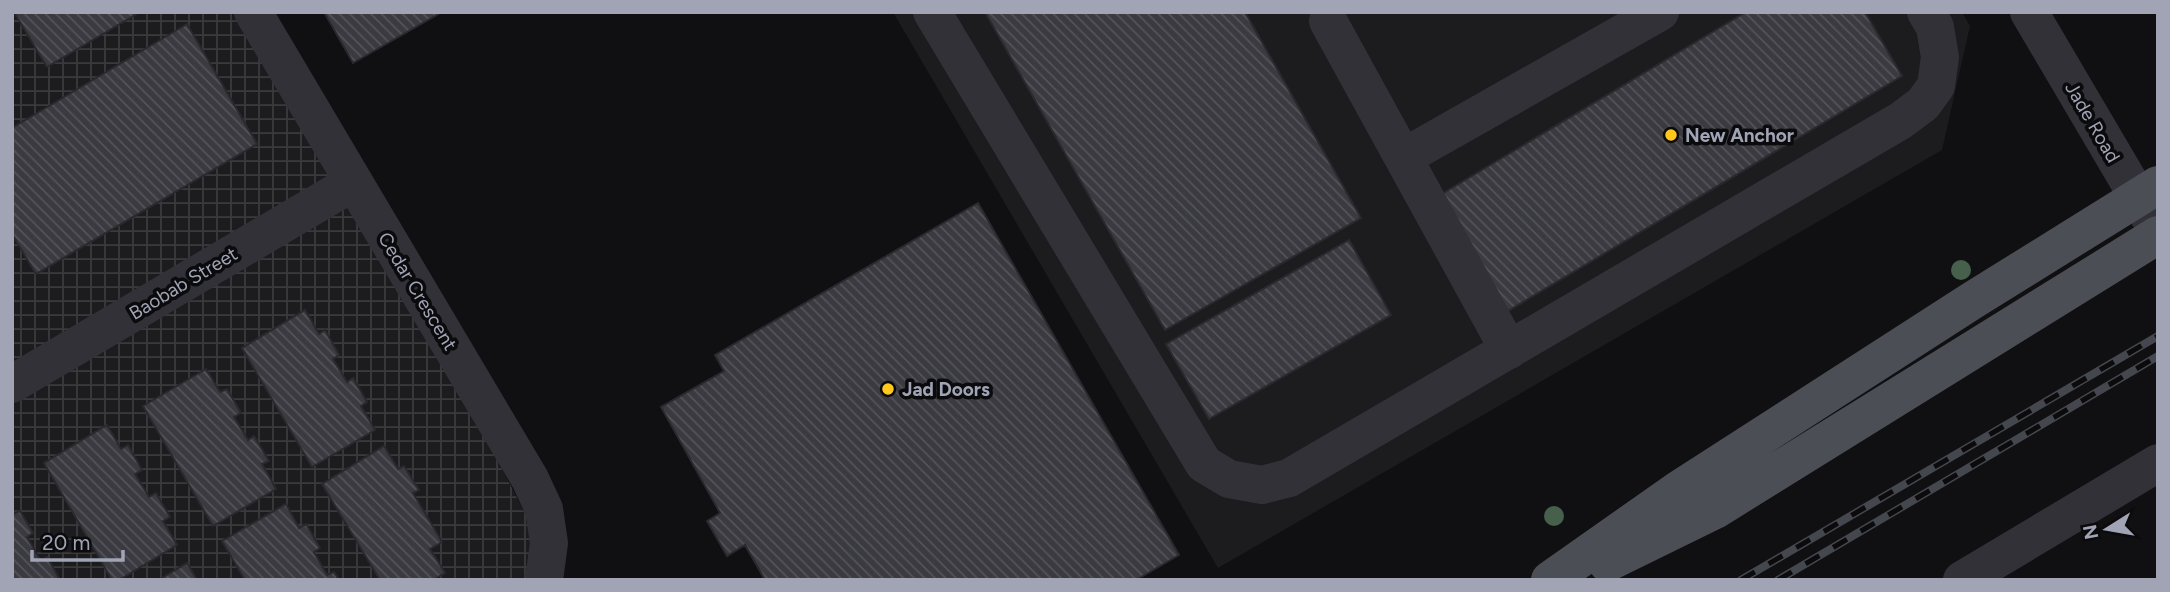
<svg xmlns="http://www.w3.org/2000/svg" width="2170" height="592" viewBox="0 0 2170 592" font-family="Figtree,sans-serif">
  <defs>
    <pattern id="industrial-grid" width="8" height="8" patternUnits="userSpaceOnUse" patternTransform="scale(1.75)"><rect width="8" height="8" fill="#1c1c1f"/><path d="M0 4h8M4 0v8" fill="none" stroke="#3a3a3d"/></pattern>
    <pattern id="building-back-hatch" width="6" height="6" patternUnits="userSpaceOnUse" patternTransform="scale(1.75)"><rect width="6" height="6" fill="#3a3a40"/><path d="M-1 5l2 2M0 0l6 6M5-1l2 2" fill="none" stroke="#535459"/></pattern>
  </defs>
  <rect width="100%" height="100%" fill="#101012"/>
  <!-- built -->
  <path fill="#1c1c1f" d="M893 12H1962L1970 26 1942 150 1218 568Z"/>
  <!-- industrial -->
  <path fill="url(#industrial-grid)" d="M12 12H263L560 580H12Z"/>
  <!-- building -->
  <path fill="url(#building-back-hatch)" stroke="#2a2a2e" stroke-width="2" d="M14 12H140L47 67Z
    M324 12H442L353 63Z
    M985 12H1245L1361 218 1165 330Z
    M1746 12H1865L1902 76 1508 311 1440 195Z
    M187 24 257 144 36 274 12 234V128Z
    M978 203 1179 555 1136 580H765L745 545 727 556 707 521 720 513 661 407 724 371 715 355Z
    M1349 240 1391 315 1209 419 1166 344Z
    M305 310 319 334 325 330 339 355 333 359 347 382 353 378 367 402 361 406 375 430 312 467 242 348Z
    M206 369 220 392 227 389 241 413 234 417 248 440 254 436 269 461 262 464 276 489 213 526 143 406Z
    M107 425 121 449 128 445 142 470 135 474 149 497 156 493 170 517 163 521 177 545 119 580H112L44 463Z
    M384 446 398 469 404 466 419 490 413 493 442 542 430 549 445 573 433 580H380L322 484Z
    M286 504 299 528 306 524 320 548 314 552 327 575 334 572 339 580H245L222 541Z
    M20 511 33 533 27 537 41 561 47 557 60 580H12V512L13 514Z
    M187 563 197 580H159Z"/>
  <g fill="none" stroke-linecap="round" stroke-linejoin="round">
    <!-- minor -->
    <path stroke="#313137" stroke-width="38" d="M253 12 530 479 544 509 549 543 544 580
      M932 12 1204 464 1229 479 1262 485 1289 478 1900 121 1923 104 1936 86 1940 57 1935 27 1926 12
      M2029 12 2158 231
      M1328 21 1509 350
      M1404 157 1660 12
      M12 384 354 182
      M1962 580 2158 463"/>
    <!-- major -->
    <path stroke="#4c4e56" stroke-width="38" d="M1607 563 1715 510 2158 235
      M1550 580 1678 490 1973 300 2158 185"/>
    <defs>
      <path id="rail" d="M1741 580 2158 336
        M1778 580 2158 356"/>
    </defs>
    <!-- rail casing -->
    <use href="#rail" stroke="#45474e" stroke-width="8"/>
    <!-- rail -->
    <use href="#rail" stroke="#0b0b0d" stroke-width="5" stroke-dasharray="16" stroke-linecap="butt"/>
  </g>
  <!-- trees -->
  <g fill="#47604c">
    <circle cx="1961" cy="270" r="10"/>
    <circle cx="1554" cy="516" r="10"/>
  </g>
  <!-- markers -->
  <g fill="#ffc81b" stroke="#0b0b0d" stroke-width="2.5">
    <circle cx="1671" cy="135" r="7"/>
    <circle cx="888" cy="389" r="7"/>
  </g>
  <g text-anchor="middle" stroke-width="7" stroke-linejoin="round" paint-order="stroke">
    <!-- street labels -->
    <g font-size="19" fill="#a0a4b4" stroke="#0b0b0d">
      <text transform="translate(2093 122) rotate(60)" y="7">Jade Road</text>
      <text transform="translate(183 283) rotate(-31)" y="7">Baobab Street</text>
      <text transform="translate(418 291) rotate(59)" y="7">Cedar Crescent</text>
    </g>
    <!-- poi labels -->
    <g font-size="19" font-weight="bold" fill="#a0a4b4" stroke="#0b0b0d" text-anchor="start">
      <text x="1685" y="142">New Anchor</text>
      <text x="902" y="396">Jad Doors</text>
    </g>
  </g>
  <!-- border -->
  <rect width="2170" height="592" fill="none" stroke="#a0a4b4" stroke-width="28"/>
  <!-- north arrow -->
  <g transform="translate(2107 529) rotate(259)" stroke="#0b0b0d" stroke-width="5" paint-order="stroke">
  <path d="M0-5L12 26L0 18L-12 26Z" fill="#a0a4b4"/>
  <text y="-10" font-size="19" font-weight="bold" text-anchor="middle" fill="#a0a4b4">N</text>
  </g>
  <!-- scale -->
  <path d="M32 550v10h91v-10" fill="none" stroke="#a0a4b4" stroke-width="3.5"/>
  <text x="42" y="550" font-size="21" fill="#a0a4b4" stroke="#0b0b0d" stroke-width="5" paint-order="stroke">20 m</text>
</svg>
